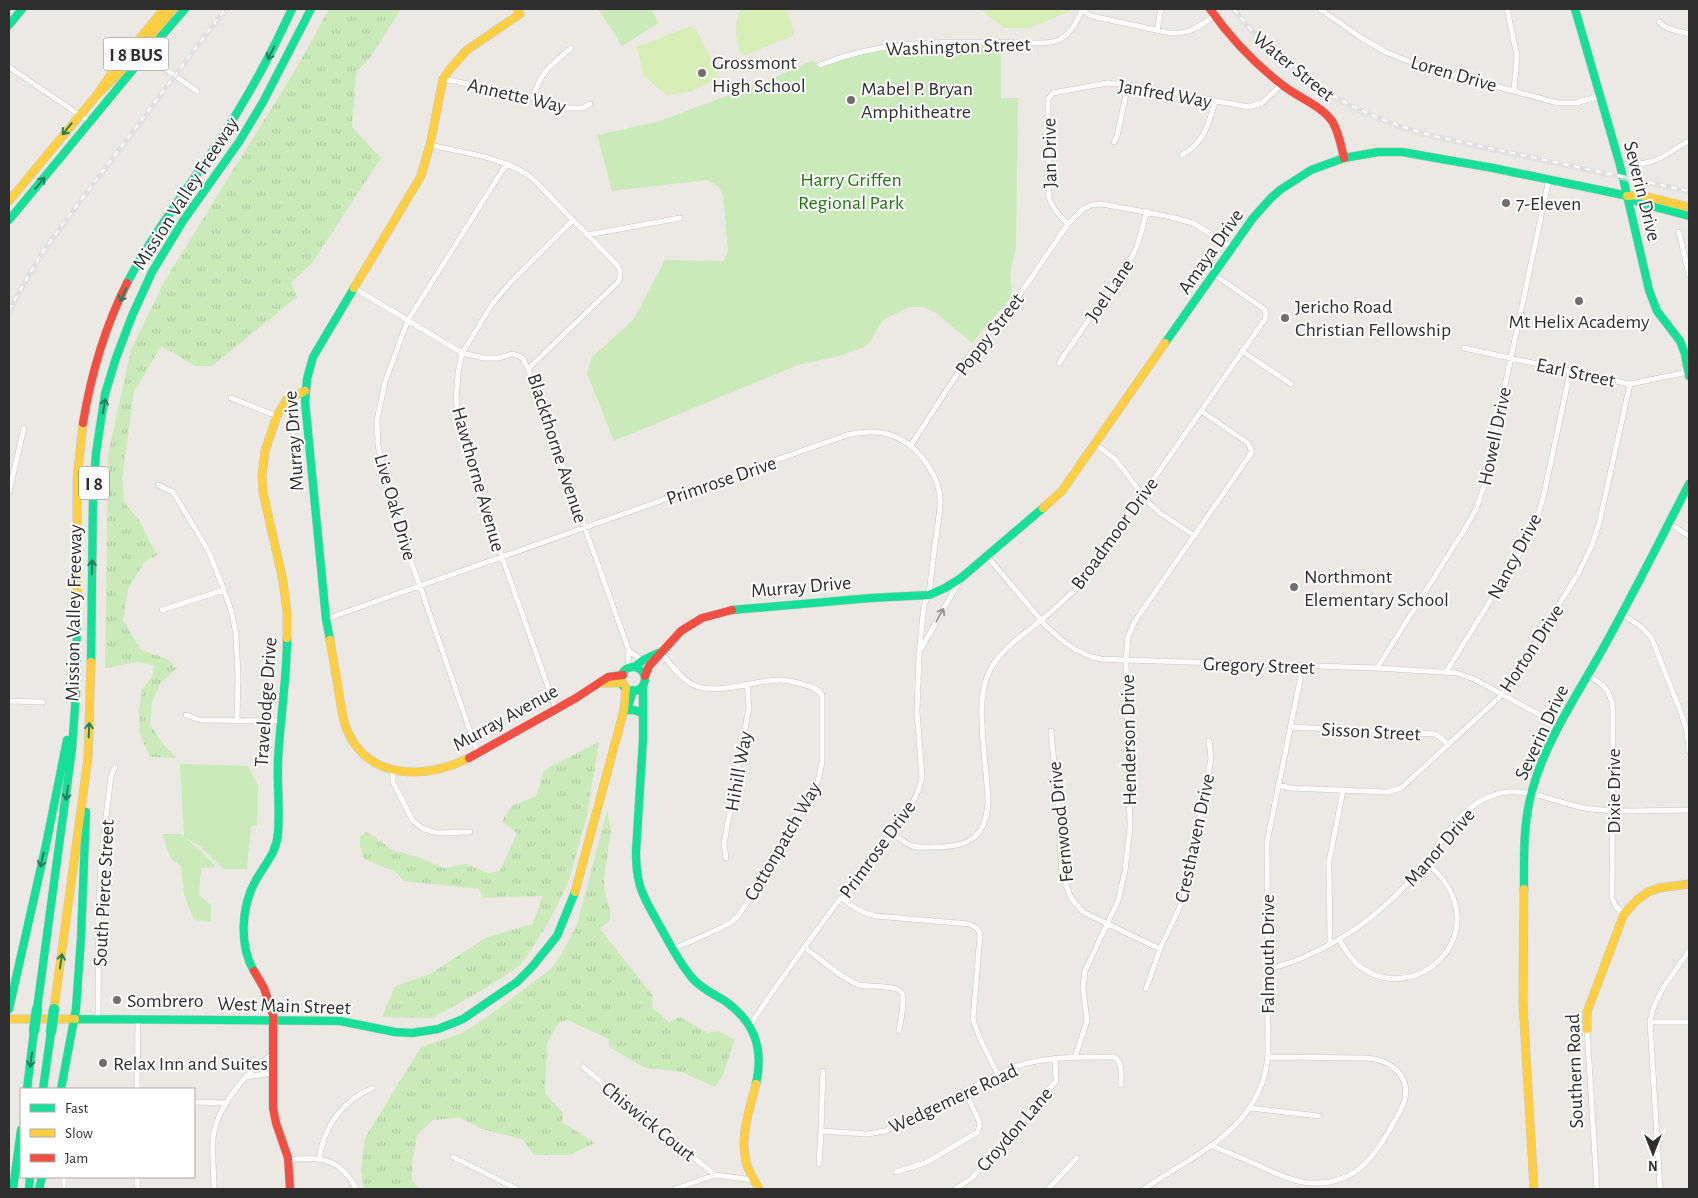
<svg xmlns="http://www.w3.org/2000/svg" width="1698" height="1198" viewBox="0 0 1698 1198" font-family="'Alegreya Sans',sans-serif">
  <defs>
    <pattern id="grass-tufts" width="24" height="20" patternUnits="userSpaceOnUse" patternTransform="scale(1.25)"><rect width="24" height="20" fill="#cbeaba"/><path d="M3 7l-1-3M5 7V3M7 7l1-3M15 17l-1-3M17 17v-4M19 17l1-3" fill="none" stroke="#afc9a0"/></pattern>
  </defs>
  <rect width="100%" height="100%" fill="#ece9e4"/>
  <!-- grass -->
  <path fill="url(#grass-tufts)" d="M329 9H401L371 56 356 73 352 127 381 158 312 263 291 283 297 297 212 366H195L161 346 134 392 122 479 124 502 139 520 157 555 144 563 128 589 123 620 141 650 168 659 177 668 160 684 152 702 150 725 164 745 177 758 150 757 139 732V710L142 689 152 677 154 665 137 662 105 668 108 455 131 350 164 282 297 67Z
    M599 742 587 816 569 880 548 924 520 966 484 989 433 1018 382 1017 395 986 430 974 487 937 533 924 542 896 483 898 479 889 403 881 396 872 364 859 360 848V836L367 832 393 850 418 857 444 868 466 864 488 873 500 871 517 833 502 821 512 806 536 796 544 770Z
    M607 810 611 830 604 878 605 894 610 910V920L600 929 653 996 652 1007 669 1022 680 1017 708 1033 719 1031 735 1040 723 1075 715 1087 682 1072 643 1067 609 1047V1039L567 1020 558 1023 547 1044 545 1093 563 1113 562 1122 595 1143 570 1155H534L522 1139 482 1129 460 1118 433 1120 417 1135 412 1162V1182L420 1189H364L361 1171 365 1138 421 1047 462 1033 487 1017 552 968 563 951 577 925Z"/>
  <!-- park -->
  <path fill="#cbeaba" d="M598 9H651L659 23 622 46Z
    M1001 45V98H1018L1016 249 1010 272 1012 296 972 343 936 313 923 307H909L883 320 868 345 843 355 798 365 614 441 587 373 592 357 634 319 665 260 723 261 728 251 723 195 719 187 707 180 612 191 597 135 657 122 767 81 811 61 825 65 857 55 902 47Z
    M180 764 248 766 258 785 257 825 251 826 247 869H223L200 846 184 837 199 849 216 867 201 868 199 895 211 905V922L194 920 184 895 181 866 171 859 162 834H181L184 836Z"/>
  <!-- pitch -->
  <path fill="#d7eeb7" d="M741 9H786L794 32 792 36 743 56C735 42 734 23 741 9Z
    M980 9H1070L1068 12 1028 28H1004Z
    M691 26 697 31 719 77 693 91 666 95 644 76 637 47Z"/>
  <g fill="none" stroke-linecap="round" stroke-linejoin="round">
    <defs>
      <path id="street" d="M1081 9 1091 16 1170 33C1191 34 1198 27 1214 16
        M1320 9 1363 39 1388 53 1418 65 1558 103H1576L1599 96
        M1507 9 1517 56 1514 90
        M1659 22 1667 28 1689 34
        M1157 31 1161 9
        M145 55 197 91
        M820 65C834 60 847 55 861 52 902 42 945 42 987 42 1005 41 1041 46 1056 41 1070 36 1076 23 1082 10
        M9 67 90 122
        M443 79 533 97 562 108H583L590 104
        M533 97C542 70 550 66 571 48
        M1114 142 1117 136 1128 85
        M430 145C465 153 503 157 532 178L618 266C621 272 621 276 618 282L528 369
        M1182 155C1205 141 1208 126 1215 102
        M1620 165C1633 164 1646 165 1658 159 1669 154 1678 146 1689 141
        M1068 224C1060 217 1053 209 1049 198L1048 104V99L1053 93 1107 83 1128 85 1249 107 1262 103 1282 84
        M1679 232 1689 275
        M587 235 680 218
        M354 288 462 353 484 358H498L513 354 519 356 523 359 528 369 629 651
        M1464 348 1630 384 1688 372
        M1242 351 1291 384
        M1059 363 1133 255 1138 243 1147 211
        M231 398 277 416
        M1095 444 1115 459 1149 503 1160 513 1195 536
        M911 445 967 359 1016 300 1068 224 1083 209 1091 205 1102 204 1171 217 1193 223 1234 248
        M158 485 173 492 208 550 224 590 231 610 236 634 238 676 237 720
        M9 492 24 428
        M1669 523 1689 536
        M987 556 1046 626 1063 641 1076 650 1092 657 1101 659 1126 660 1377 668 1457 673 1474 679 1560 726
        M162 610 224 590
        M1622 614 1640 626 1651 637 1680 710 1687 731 1689 751
        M326 619 847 435C881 427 907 435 927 464 935 476 941 490 940 504 940 512 938 522 937 530 934 552 931 574 929 595L924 604 919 655 917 712 922 777C917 812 860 874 837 903 807 943 778 983 750 1025
        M921 649 960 580
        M660 652C671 664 681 680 696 686 721 695 754 680 780 680 787 680 795 682 802 684 810 686 817 688 822 695V762L818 781 771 857 748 901 738 916 730 923 721 928 673 949
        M1377 668 1466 527 1476 509 1483 489C1505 386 1527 282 1549 179
        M628 669 629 651 642 660
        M1446 672 1523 548 1536 522 1544 494 1570 372
        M1587 675C1604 684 1611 691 1613 710L1612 898 1616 907 1624 914
        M9 701 43 702
        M556 709 476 484 456 401 458 373 462 353 493 303 510 283 573 220
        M186 715 200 720 281 721
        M1290 727 1435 734 1440 737 1448 745
        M1051 731 1059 814 1062 875 1071 898 1083 912 1160 949
        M478 754 420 586 395 520 378 445 377 420 385 382 408 320 507 163
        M393 770V782L413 821 424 829 438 833 470 832
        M1278 785 1290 788 1388 792 1401 788 1503 694 1578 574 1592 545 1599 524 1630 384
        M892 833C898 837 905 843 912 846 920 848 928 847 936 847 969 847 986 837 988 802 987 769 980 735 982 702 984 660 1010 645 1040 621 1054 610 1067 597 1080 585L1265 319 1266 314 1264 309 1215 275
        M726 858 724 844 749 707 747 684
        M842 898C853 907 862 913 876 916L969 924C976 927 979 928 980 936L973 1019 980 1039 998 1075
        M1339 939C1344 948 1349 957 1357 964 1405 1005 1477 953 1452 895 1447 881 1436 872 1426 862
        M1330 944 1329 862 1343 790
        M804 947C818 957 843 980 859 985 869 987 896 985 901 992 906 998 900 1023 899 1031
        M1268 968C1281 967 1292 962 1304 957 1352 937 1393 903 1425 863 1445 837 1462 805 1494 795 1526 784 1559 805 1591 809 1623 813 1657 810 1689 810
        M1146 989 1160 949 1184 898 1211 759 1209 741
        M98 1020 99 899 102 850 111 776 115 767
        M1650 1022H1689
        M1587 1029 1597 1189
        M1075 1057 1087 1021 1083 987 1085 971 1118 901 1125 871 1130 827 1126 660 1128 637 1135 621 1252 452 1248 443 1201 411
        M583 1067 715 1175
        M247 1077 272 1073
        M137 1089 138 1020
        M194 1102 227 1103
        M1250 1108 1319 1116
        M821 1131 867 1134 885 1131 1011 1068C1044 1056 1080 1057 1115 1057 1123 1065 1121 1074 1121 1085
        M1212 1146C1227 1152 1242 1158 1257 1165 1274 1172 1292 1182 1311 1183 1352 1185 1372 1161 1390 1129 1395 1120 1401 1111 1404 1102 1412 1075 1389 1059 1366 1058L1268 1057
        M453 1157 517 1189
        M319 1159C324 1127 342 1100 373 1088
        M288 1160C319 1156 341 1158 356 1189
        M819 1164 821 1131 823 1071
        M896 1172 925 1163 978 1132 980 1123 965 1091
        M137 1177 138 1189
        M64 1189V1177
        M214 1189C214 1173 212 1155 213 1139 216 1107 247 1071 272 1055
        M675 1189 715 1175 753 1180
        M955 1189 972 1178 1056 1081 1055 1059
        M1048 1189 1077 1158
        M1144 1189C1196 1153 1263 1128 1268 1054L1267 842 1303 666
        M1660 1189 1650 1022C1654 995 1674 973 1689 951"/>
      <path id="fast" d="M1575 9 1620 165 1649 290 1657 311 1680 341 1685 354 1689 376
        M9 25 22 9
        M9 220 145 55 185 9
        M127 283C151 237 183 195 212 152 243 106 269 59 292 9
        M1165 343 1253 218 1271 198 1280 190 1311 170 1344 158 1378 152H1402L1493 168 1619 194 1627 196 1640 203 1689 216
        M732 610 871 598 929 595 945 588 961 578 1043 508
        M330 640 326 619 305 401 307 379 313 357 354 288
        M91 662 93 497 96 453 105 394 116 358 132 316 152 272 183 221 239 142 263 102 311 9
        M635 667 643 660 658 653
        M621 679a12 12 0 1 1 24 0a12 12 0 1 1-24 0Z
        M643 686V739L636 852C636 864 637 875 640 886 644 899 651 910 657 921 668 940 678 962 693 979 702 989 714 994 725 1001 755 1022 764 1049 756 1084
        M624 710 629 704 633 690
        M624 710H634L642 713
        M1524 889C1524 856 1523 823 1532 791 1545 742 1576 697 1601 652 1632 597 1660 540 1689 484
        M254 971C239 946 241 906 256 880 265 864 277 852 278 833 280 809 277 784 278 760 280 720 287 679 287 638
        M9 1009 46 845 67 740
        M37 1009 72 749 76 693 77 610
        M75 1019 340 1021 395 1032 412 1033 438 1029 463 1019 517 982 532 967 557 936 575 892
        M27 1089 34 1031
        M43 1089 51 1032
        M61 1089 76 1009 81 938 86 812
        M13 1189 21 1130
        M29 1189 30 1177
        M39 1189 42 1177"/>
      <path id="slow" d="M96 96 124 68 173 9
        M1627 196 1640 195 1689 207
        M9 201 96 96 116 67 164 9
        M354 288 421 176 430 145 443 79 450 69 467 50 520 14 517 9
        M1043 508 1062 491 1165 343
        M77 610V480L83 423
        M287 638V612L283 581 263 492 262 475 265 451 277 416 287 399 305 391
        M330 640C333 658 336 675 339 693 341 705 342 718 347 730 369 781 426 779 469 758
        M601 683H623
        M1524 889 1523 1003 1534 1189
        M575 892 624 710 626 688
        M54 1009 88 758 91 662
        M9 1019H75
        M1587 1029V1012L1624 914 1637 900 1648 892 1659 888 1689 884
        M756 1084C749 1112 738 1140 748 1168 751 1175 755 1182 759 1189"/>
      <path id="jam" d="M1210 9C1231 39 1256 65 1285 87 1300 98 1321 106 1332 121 1339 132 1341 146 1344 158
        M83 423C91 374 105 327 127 283
        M645 676 649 666 681 631 702 618 732 610
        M469 758 576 698 608 677 623 675
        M254 971 264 988 273 1015V1108L276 1123 288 1158 290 1189"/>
    </defs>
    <!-- street casing -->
    <use href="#street" stroke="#c6c5c5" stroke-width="6"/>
    <!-- fast casing -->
    <use href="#fast" stroke="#c6c5c5" stroke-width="9"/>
    <!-- slow casing -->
    <use href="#slow" stroke="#c6c5c5" stroke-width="9"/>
    <!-- jam casing -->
    <use href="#jam" stroke="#c6c5c5" stroke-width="9"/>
    <!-- street -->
    <use href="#street" stroke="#fcfcfb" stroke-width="5"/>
    <!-- fast -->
    <use href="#fast" stroke="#16e098" stroke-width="8"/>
    <!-- slow -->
    <use href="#slow" stroke="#ffcf43" stroke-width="8"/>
    <!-- jam -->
    <use href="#jam" stroke="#f24e42" stroke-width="8"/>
    <!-- tram -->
    <path stroke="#dedfe1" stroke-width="1" d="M1230 9C1283 77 1350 118 1434 139L1689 194
      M9 317C41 251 89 194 133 136 165 94 195 49 230 9"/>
    <defs>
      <path id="rail" d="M1234 9C1286 77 1360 119 1443 138L1689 191
        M9 310 39 257 63 224 225 9"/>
    </defs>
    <!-- rail casing -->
    <use href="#rail" stroke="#dedfe1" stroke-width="4"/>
    <!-- rail -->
    <use href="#rail" stroke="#fff" stroke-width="2" stroke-dasharray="5.5" stroke-linecap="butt"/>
    <defs>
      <path id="fast-bridge" d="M34 1031 37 1009
        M51 1032 54 1009"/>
    </defs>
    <!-- fast-bridge casing -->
    <use href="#fast-bridge" stroke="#c6c5c4" stroke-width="11" stroke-linecap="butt"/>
    <!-- fast-bridge -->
    <use href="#fast-bridge" stroke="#16e098" stroke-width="10"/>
  </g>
  <!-- one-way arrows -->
  <defs><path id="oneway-shaft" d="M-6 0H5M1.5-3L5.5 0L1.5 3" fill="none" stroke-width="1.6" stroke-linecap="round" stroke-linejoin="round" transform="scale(1.25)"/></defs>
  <g stroke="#237e5e">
    <use href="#oneway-shaft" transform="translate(271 53) rotate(117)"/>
    <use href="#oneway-shaft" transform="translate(67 129) rotate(129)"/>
    <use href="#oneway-shaft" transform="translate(40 183) rotate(-51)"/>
    <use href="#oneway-shaft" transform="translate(123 295) rotate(115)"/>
    <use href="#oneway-shaft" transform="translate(104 406) rotate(-81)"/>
    <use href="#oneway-shaft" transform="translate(92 567) rotate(-89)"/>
    <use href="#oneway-shaft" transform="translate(89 730) rotate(-88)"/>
    <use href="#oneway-shaft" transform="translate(67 793) rotate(98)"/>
    <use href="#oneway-shaft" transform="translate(42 860) rotate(103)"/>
    <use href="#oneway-shaft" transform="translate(61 961) rotate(-82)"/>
    <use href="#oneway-shaft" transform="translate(31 1060) rotate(98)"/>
  </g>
  <use stroke="#959594" href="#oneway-shaft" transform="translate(940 615) rotate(-61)"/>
  <!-- markers -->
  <g fill="#706f6e" stroke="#fff" stroke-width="2">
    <circle cx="702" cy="73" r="5"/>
    <circle cx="851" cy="100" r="5"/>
    <circle cx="1506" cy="203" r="5"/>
    <circle cx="1579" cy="301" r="5"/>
    <circle cx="1285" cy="318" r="5"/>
    <circle cx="1294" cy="587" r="5"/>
    <circle cx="117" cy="1000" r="5"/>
    <circle cx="103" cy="1063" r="5"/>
  </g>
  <g text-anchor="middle" stroke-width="4" stroke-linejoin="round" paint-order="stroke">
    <!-- shield labels -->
    <g fill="#fff" stroke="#6d6d6d" stroke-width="1">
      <rect x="103.5" y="37.5" width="65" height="33" rx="4"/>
      <rect x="79" y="466.5" width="30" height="33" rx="4"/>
    </g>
    <g font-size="19" font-weight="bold" fill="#2e2e2e">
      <text x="136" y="61">I 8 BUS</text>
      <text x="94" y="490">I 8</text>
    </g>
    <!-- street labels -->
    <g font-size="20" fill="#2e2e2e" stroke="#fff">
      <text transform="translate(958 46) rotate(-2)" y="7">Washington Street</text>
      <text transform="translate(1294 66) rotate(39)" y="7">Water Street</text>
      <text transform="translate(1454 73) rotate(16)" y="7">Loren Drive</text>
      <text transform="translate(1165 93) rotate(10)" y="7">Janfred Way</text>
      <text transform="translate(517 95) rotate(13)" y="7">Annette Way</text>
      <text transform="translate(1049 153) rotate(-91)" y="7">Jan Drive</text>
      <text transform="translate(1643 191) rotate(76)" y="7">Severin Drive</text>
      <text transform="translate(185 193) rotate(-57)" y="7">Mission Valley Freeway</text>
      <text transform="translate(1210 251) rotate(-55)" y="7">Amaya Drive</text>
      <text transform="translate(1109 290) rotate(-56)" y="7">Joel Lane</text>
      <text transform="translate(989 334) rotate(-52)" y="7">Poppy Street</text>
      <text transform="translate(1576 372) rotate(12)" y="7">Earl Street</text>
      <text transform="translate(1494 436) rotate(-78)" y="7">Howell Drive</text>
      <text transform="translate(293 441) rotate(-94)" y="7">Murray Drive</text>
      <text transform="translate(558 448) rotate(72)" y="7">Blackthorne Avenue</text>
      <text transform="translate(479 479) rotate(74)" y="7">Hawthorne Avenue</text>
      <text transform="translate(721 480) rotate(-19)" y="7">Primrose Drive</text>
      <text transform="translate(396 507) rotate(74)" y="7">Live Oak Drive</text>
      <text transform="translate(1114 533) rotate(-54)" y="7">Broadmoor Drive</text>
      <text transform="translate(1514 556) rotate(-62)" y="7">Nancy Drive</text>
      <text transform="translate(801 586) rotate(-5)" y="7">Murray Drive</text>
      <text transform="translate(73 613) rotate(-89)" y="7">Mission Valley Freeway</text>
      <text transform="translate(1531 648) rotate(-57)" y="7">Horton Drive</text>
      <text transform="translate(1259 665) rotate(2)" y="7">Gregory Street</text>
      <text transform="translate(265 702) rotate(-86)" y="7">Travelodge Drive</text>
      <text transform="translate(505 717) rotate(-29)" y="7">Murray Avenue</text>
      <text transform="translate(1371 731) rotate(3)" y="7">Sisson Street</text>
      <text transform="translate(1541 732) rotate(-65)" y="7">Severin Drive</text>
      <text transform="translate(1128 740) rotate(-91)" y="7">Henderson Drive</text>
      <text transform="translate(738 771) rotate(-80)" y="7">Hihill Way</text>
      <text transform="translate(1613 791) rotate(-90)" y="7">Dixie Drive</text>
      <text transform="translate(1060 822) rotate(-96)" y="7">Fernwood Drive</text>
      <text transform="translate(1194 838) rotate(-78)" y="7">Cresthaven Drive</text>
      <text transform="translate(782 841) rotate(-60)" y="7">Cottonpatch Way</text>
      <text transform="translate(1439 847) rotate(-49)" y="7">Manor Drive</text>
      <text transform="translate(877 849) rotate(-54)" y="7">Primrose Drive</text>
      <text transform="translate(103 893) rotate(-87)" y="7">South Pierce Street</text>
      <text transform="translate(1267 954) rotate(-90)" y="7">Falmouth Drive</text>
      <text transform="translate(284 1005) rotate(2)" y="7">West Main Street</text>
      <text transform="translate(1574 1071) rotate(-92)" y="7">Southern Road</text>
      <text transform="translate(953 1098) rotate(-25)" y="7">Wedgemere Road</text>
      <text transform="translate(649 1121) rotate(39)" y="7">Chiswick Court</text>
      <text transform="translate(1014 1129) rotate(-49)" y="7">Croydon Lane</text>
    </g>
    <!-- poi labels -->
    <g font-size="20" fill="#2e2e2e" stroke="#fff" text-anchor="start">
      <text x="712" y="69">Grossmont<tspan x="712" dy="23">High School</tspan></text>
      <text x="861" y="95">Mabel P. Bryan<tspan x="861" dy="23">Amphitheatre</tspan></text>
      <text x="1516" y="210">7-Eleven</text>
      <text x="1295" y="313">Jericho Road<tspan x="1295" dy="23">Christian Fellowship</tspan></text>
      <text x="1579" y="328" text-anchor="middle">Mt Helix Academy</text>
      <text x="1304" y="583">Northmont<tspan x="1304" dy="23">Elementary School</tspan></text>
      <text x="127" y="1007">Sombrero</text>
      <text x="113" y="1070">Relax Inn and Suites</text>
    </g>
    <!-- park labels -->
    <g font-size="20" fill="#247514" stroke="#fff">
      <text x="851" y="186">Harry Griffen<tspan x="851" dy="23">Regional Park</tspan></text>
    </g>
  </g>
  <!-- border -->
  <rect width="1698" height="1198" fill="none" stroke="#2e2e2e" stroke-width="20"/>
  <!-- legend -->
  <rect x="20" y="1088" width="175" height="90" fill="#ffffff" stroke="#ababab"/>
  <rect x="30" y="1104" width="25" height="8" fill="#16e098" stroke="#ababab"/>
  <text x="65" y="1113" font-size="15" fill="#2e2e2e">Fast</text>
  <rect x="30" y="1129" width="25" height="8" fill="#ffcf43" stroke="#ababab"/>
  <text x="65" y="1138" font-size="15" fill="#2e2e2e">Slow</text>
  <rect x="30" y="1154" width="25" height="8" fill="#f24e42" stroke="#ababab"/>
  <text x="65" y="1163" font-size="15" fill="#2e2e2e">Jam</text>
  <!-- north arrow -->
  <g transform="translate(1653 1153) rotate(180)" stroke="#ffffff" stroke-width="4" paint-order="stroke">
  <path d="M0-4L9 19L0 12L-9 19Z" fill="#2e2e2e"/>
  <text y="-8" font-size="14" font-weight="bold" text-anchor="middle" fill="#2e2e2e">N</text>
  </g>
</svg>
